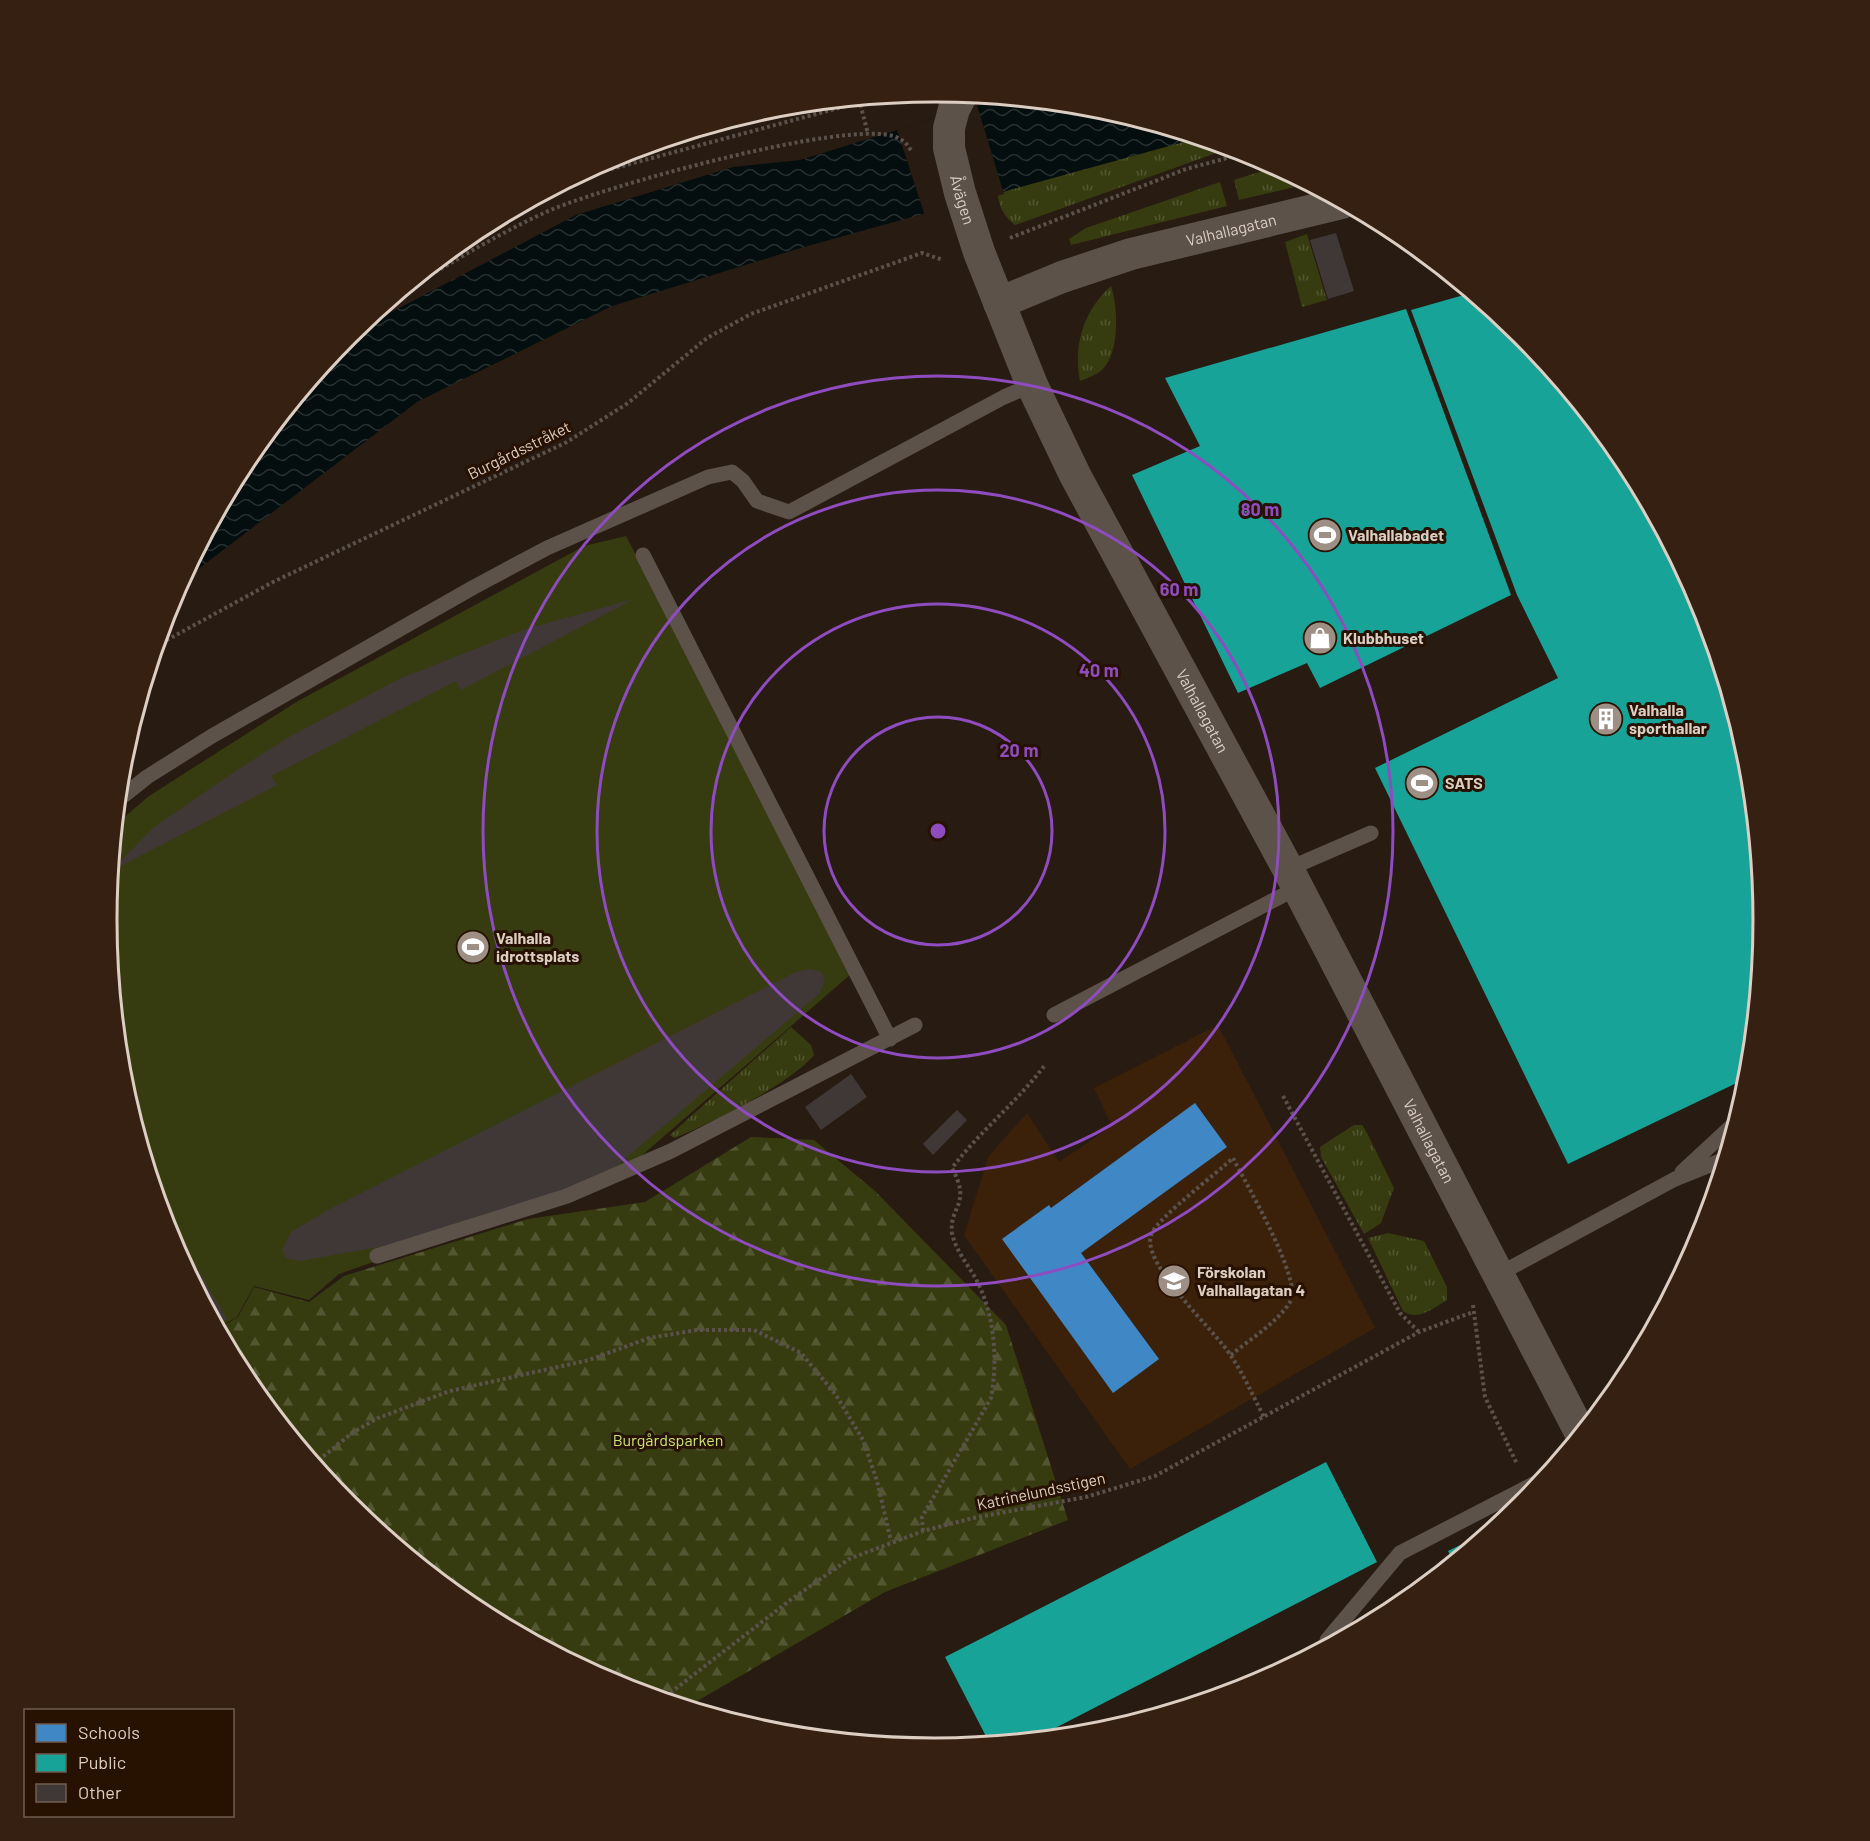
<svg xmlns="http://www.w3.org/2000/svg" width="1870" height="1841" viewBox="0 0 1870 1841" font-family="Barlow,sans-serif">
  <defs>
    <pattern id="grass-tufts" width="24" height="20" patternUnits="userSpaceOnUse" patternTransform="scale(1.5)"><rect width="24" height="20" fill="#363c10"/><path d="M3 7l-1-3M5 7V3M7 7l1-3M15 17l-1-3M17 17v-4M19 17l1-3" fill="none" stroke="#535731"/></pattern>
    <pattern id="forest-firs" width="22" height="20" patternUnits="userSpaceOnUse" patternTransform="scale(1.5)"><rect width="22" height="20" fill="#363c10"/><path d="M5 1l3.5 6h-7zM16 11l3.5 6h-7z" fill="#535731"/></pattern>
    <pattern id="water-waves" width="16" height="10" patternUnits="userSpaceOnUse" patternTransform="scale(1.5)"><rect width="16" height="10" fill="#040e0f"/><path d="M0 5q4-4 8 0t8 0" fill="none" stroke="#283030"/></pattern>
  </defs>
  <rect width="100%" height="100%" fill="#281b11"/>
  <!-- built -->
  <path fill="#3b210a" d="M1218 1025 1375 1328 1130 1469 964 1235 988 1157 1027 1113 1059 1162 1112 1126 1094 1088Z"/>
  <!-- grass -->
  <path fill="url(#grass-tufts)" d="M1198 138 1230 148 1015 225C1003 216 1000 207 997 193Z
    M1275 167 1308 184 1239 200 1234 180Z
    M1220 182 1227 206 1071 245 1069 239 1086 228Z
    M1307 234 1327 300 1302 307 1285 242Z
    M1111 286C1118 307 1120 353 1102 370 1096 375 1088 378 1080 381 1073 345 1084 310 1111 286Z
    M791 1027 811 1045 814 1055C790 1084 710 1124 674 1138L670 1135Z
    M1354 1125H1362L1366 1131 1394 1188 1381 1223 1364 1234 1321 1157 1320 1147Z
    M1388 1233 1424 1241 1447 1287V1300C1434 1308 1417 1322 1403 1311L1368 1238Z"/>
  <!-- forest -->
  <path fill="url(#forest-firs)" d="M751 1137 814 1140 875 1191 1006 1325 1068 1520 885 1592 687 1707 617 1686 474 1610 349 1506 246 1381 218 1329 238 1317 254 1287 309 1302 344 1276 528 1219 645 1202Z"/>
  <!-- garden -->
  <path fill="#363c10" d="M626 536 851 974 617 1177 339 1274 309 1300 254 1286 237 1317 217 1328 169 1237 122 1082 106 920 115 825 149 796 298 701 584 546Z"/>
  <!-- water -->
  <path fill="url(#water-waves)" d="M1001 98 1097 108 1198 138 804 247 612 306 417 402 180 583 246 460 348 335 576 215 733 167 800 160Z"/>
  <!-- pier -->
  <path fill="#281b11" d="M977 105 1004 194 925 216 897 130Z"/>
  <!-- schools -->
  <path fill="#3f88c5" d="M1195 1103 1227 1147 1081 1253 1159 1359 1113 1393 1002 1239 1049 1205 1051 1208Z"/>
  <!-- public -->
  <path fill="#17a398" d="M1471 293 1521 335 1624 460 1701 604 1748 759 1764 921 1749 1077 1568 1164 1375 768 1558 678 1517 595 1411 310Z
    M1406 309 1511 595 1320 688 1307 663 1238 693 1132 475 1200 446 1165 378Z
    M1326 1462 1377 1562 1032 1740 990 1744 945 1657Z
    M1497 1527 1495 1528 1454 1562 1448 1551Z
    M1438 1575 1414 1595 1410 1588Z"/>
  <!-- building -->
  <path fill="#403837" d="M1336 233 1354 291 1328 299 1310 240Z
    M634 599 461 690 456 681 271 776 277 785 111 871 153 828 234 772 289 737 399 679 526 629Z
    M810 969 821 972 825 979 819 994 613 1169 565 1194 396 1244 300 1261 286 1258 282 1250 291 1232 330 1209 794 973Z
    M851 1074 867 1097 821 1130 805 1107Z
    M957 1110 967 1120 933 1155 923 1144Z
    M166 1215 227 1319 216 1325 169 1237 163 1217Z"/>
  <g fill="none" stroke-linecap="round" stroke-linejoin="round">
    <!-- path -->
    <path stroke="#5c524c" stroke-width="4" stroke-dasharray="3 3" stroke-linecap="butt" d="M859 99 868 134
      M570 180 861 102 884 98 921 99
      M474 231H476
      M1010 238 1186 169 1246 153
      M399 293C447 266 495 235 546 212 599 188 848 118 896 137 904 140 908 145 912 152
      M156 646 273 582 567 442 628 403 707 338 751 314 922 253 943 260
      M1283 1096 1400 1313 1419 1332
      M1473 1305 1485 1397 1517 1464
      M1231 1355C1250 1339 1277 1323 1290 1302 1304 1282 1245 1182 1233 1158 1216 1174 1160 1216 1152 1233 1137 1261 1216 1331 1231 1356 1244 1375 1253 1396 1264 1417
      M314 1464 352 1433 378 1418 450 1391 589 1360 649 1338 697 1330H754L801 1353 836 1395 863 1440 877 1481 891 1541
      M923 1531 922 1517 991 1398C998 1360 995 1317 977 1281 969 1266 955 1250 952 1233 949 1206 972 1205 952 1168 980 1131 1017 1102 1045 1065
      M661 1700 789 1601 849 1559 923 1531 973 1518 1086 1497 1155 1476 1419 1332 1473 1312"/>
    <!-- lane -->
    <path stroke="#5c524a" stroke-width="15" d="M643 555 890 1039
      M118 800 147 777 212 736 474 587 547 548 708 477 732 472 743 481 757 501 789 512 1004 397 1032 385
      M1288 869 1371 833
      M1054 1015 1297 888
      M1682 1172 1736 1122
      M377 1256 567 1196 671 1151 915 1025
      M1499 1274 1675 1179 1725 1159
      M1327 1640 1400 1553 1545 1478"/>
    <!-- street -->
    <g stroke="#5c524a" stroke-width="32">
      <path id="s1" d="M962 94 954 109 949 128V148L960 193 979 252 1032 385 1075 475 1288 869 1581 1434"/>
      <path id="s2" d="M999 303 1062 277 1131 254 1342 203"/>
    </g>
  </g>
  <!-- distance rings -->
  <g fill="none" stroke="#8f4cc0" stroke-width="3">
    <circle cx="938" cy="831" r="114"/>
    <circle cx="938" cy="831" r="227"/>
    <circle cx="938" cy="831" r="341"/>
    <circle cx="938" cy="831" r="455"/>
  </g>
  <!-- icons -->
  <defs>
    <symbol id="stadium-disc" viewBox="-11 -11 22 22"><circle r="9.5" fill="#9e8f85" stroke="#271101"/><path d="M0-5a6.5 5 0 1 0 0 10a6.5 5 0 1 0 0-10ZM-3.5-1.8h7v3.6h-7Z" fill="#fff"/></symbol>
    <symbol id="shop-disc" viewBox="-11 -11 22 22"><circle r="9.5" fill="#9e8f85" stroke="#271101"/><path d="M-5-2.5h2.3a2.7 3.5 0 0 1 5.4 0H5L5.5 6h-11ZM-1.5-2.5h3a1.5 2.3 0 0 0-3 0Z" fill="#fff"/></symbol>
    <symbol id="building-disc" viewBox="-11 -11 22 22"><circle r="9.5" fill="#9e8f85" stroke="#271101"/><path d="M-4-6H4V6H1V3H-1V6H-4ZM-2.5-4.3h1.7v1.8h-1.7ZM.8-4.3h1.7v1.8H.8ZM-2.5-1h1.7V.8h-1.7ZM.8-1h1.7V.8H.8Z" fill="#fff"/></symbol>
    <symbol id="school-disc" viewBox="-11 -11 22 22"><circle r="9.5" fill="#9e8f85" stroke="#271101"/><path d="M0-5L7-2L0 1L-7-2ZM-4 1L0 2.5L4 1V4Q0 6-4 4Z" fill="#fff"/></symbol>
  </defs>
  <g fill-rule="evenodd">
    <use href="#stadium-disc" x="1306" y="516" width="38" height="38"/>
    <use href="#shop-disc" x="1301" y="619" width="38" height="38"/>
    <use href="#building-disc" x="1587" y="700" width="38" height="38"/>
    <use href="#stadium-disc" x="1403" y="764" width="38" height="38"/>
    <use href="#stadium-disc" x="454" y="928" width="38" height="38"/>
    <use href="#school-disc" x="1155" y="1262" width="38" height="38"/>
  </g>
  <g text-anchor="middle" stroke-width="6" stroke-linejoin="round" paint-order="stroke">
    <!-- street labels -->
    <g font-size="16" fill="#ddcec3" stroke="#271101">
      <text dy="6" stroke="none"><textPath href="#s1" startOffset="110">Åvägen</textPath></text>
      <text dy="6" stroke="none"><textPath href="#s2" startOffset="244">Valhallagatan</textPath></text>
      <text transform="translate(519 450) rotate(-26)" y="6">Burgårdsstråket</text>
      <text dy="6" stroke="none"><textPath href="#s1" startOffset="676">Valhallagatan</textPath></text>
      <text dy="6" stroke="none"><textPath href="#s1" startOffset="1162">Valhallagatan</textPath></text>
      <text transform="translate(1041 1491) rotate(-12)" y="6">Katrinelundsstigen</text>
    </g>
    <!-- poi labels -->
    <g font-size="16" font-weight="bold" fill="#ddcec3" stroke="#271101" text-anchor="start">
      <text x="1348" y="541">Valhallabadet</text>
      <text x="1343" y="644">Klubbhuset</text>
      <text x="1629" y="716">Valhalla<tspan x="1629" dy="18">sporthallar</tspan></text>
      <text x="1445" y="789">SATS</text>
      <text x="496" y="944">Valhalla<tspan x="496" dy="18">idrottsplats</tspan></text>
      <text x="1197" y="1278">Förskolan<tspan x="1197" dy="18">Valhallagatan 4</tspan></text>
    </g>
    <!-- park labels -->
    <g font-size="16" fill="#cbe766" stroke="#271101">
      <text x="668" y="1446">Burgårdsparken</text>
    </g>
  </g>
  <!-- crop -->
  <path d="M0 0H1870V1841H0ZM117 920a818 818 0 1 1 1636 0a818 818 0 1 1-1636 0Z" fill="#362011" fill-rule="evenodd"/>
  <path fill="none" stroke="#ddcec3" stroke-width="3" d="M117 920a818 818 0 1 1 1636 0a818 818 0 1 1-1636 0Z"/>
  <circle cx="938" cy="831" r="9" fill="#8f4cc0" stroke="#271101" stroke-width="3"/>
  <g font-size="18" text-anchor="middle" font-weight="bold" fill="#8f4cc0" stroke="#271101" stroke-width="6" stroke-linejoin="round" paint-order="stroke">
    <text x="1260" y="516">80 m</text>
    <text x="1179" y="596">60 m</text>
    <text x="1099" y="677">40 m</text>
    <text x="1019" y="757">20 m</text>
  </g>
  <!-- legend -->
  <rect x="24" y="1709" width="210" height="108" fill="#271101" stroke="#705d4f" stroke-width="1.5"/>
  <rect x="36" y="1724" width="30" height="18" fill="#3f88c5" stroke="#705d4f" stroke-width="1.5"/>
  <text x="78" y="1739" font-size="18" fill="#ddcec3">Schools</text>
  <rect x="36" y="1754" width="30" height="18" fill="#17a398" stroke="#705d4f" stroke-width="1.5"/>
  <text x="78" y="1769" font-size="18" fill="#ddcec3">Public</text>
  <rect x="36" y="1784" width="30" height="18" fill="#403837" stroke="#705d4f" stroke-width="1.5"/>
  <text x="78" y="1799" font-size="18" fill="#ddcec3">Other</text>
</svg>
